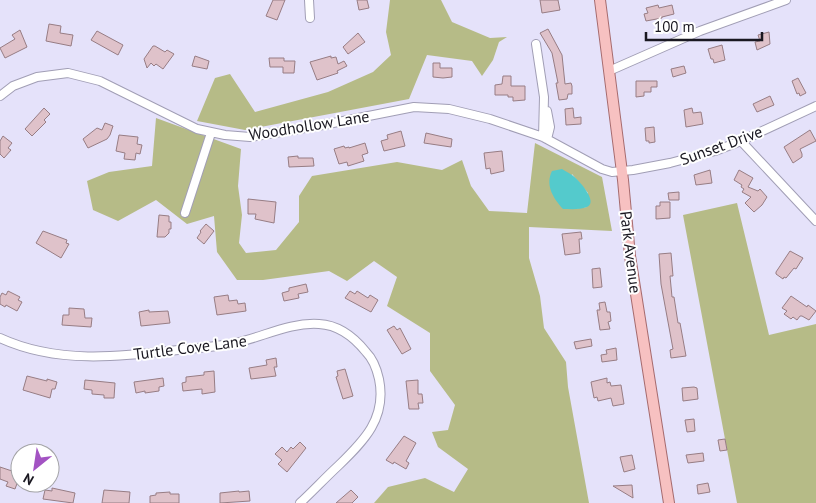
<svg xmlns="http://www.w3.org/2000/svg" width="816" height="503" viewBox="0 0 816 503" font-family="'PT Sans',sans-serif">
  <rect width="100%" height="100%" fill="#e5e2fa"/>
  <!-- green -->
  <path fill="#b6bb87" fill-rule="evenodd" d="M390 0H441L452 22 490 38 507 37 499 42 493 60 482 76 472 61 427 55 409 99 245 130 197 121 215 78 230 74 255 112 328 92 373 72 391 55 386 32Z
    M156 118 241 149 238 186 242 215 239 243 246 253 276 250 299 222V196L312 176 397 162 442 170 462 160 471 186 489 211 527 213 535 143 602 177 612 231 529 227V258L540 296 544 328 566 362 568 387 589 503H374L388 487 425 478 454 492 468 469 438 447 432 432 448 430 455 405 430 371V333L387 306 397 277 374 261 347 281 329 271 263 280H237L217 252 214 216 187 224 156 200 118 221 93 210 87 181 109 172 152 166ZM572 174 588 193 587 207 573 209H563Z
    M737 203 769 335 816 324V503H737L683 215Z"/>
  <!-- water -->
  <path fill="#54cacc" d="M562 169C565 171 569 173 572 175 578 179 599 202 587 207 580 210 570 209 563 209 553 198 545 185 552 171Z"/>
  <!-- building -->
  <path fill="#dfc2ca" stroke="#977d84" d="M273 0H285L277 20 266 16Z
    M357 0H367L369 8 359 10Z
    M540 0H558L560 10 542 13Z
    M658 5 659 8 672 5 674 14 662 17V18L646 21 644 14 648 13 646 8Z
    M49 24 61 26 60 33 73 35 71 46 46 41Z
    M548 29 562 55 565 84 571 83 572 86V94H568L567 99 559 100 556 83H558L552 53 540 33Z
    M20 30 27 47 5 58 0 48 15 39 12 35Z
    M97 31 123 45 118 55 91 40Z
    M769 32 770 44 757 50 755 42 760 41 758 35Z
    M358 33 365 42 348 54 343 47Z
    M722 45 725 60 714 63 713 59H711L708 49Z
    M153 46H155L165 52 167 50 174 54 163 69 156 64 154 66 151 63 147 68 144 59Z
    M195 56 209 61 207 69 192 66Z
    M331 56V58L336 57 338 64 344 61 347 66 337 71 338 73 317 80 310 62Z
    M269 58H284V61H295L294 73H283V67H270Z
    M433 63H440V68H452V77L443 78 433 77Z
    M684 66 686 73 673 77 671 69Z
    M503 76H511V86H525V100L513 101V97H508V95H495V85L502 84Z
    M798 78 806 93 800 96 799 93 797 94 792 81Z
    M636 81H657V87H651V92H644V96L636 97Z
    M770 96 774 105 757 112 753 104Z
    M44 108 50 114 44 120 46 122 32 136 25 129Z
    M573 108 574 118 581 117V124L566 125 565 109Z
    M692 108 693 113 701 112 703 124 686 127 684 110Z
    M105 123 113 126 110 135 107 139 88 148 83 139 97 128 102 130Z
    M654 127 655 142 649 143V141H646L645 128Z
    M810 130 816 141 800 149 802 154V157L793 163 784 147Z
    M401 131 405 146 384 151 381 141 388 139 387 135Z
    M426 133 452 139 451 147 424 143Z
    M119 135 138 137 137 144 142 145 140 154 136 153 135 160 124 159 125 153 116 151Z
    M3 136 12 143 8 148 11 150 4 158 0 154V141Z
    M365 143 368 153 362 155 364 161 348 166 347 162 339 164 334 149 344 146 345 148 349 147V148Z
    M502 151 504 171 491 174 490 168 486 169 484 153Z
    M298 156V158H313L314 166 289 167 288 157Z
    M710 170 712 183 696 185 694 175Z
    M739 170 753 178 748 187 758 191 760 189 767 197 762 205 754 212 745 203 751 197 742 192 744 189 741 187 742 185 734 180Z
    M679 192V200H669L668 193Z
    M248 199 276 202 274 223 255 219 256 214H248Z
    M660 202H670V218L656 219V206H660Z
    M159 215 169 216V222H171V229H169V233L165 237H157Z
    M206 224 214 231 204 244 197 238 201 232 200 231Z
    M43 231 67 240 66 243 69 244 61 258 36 243Z
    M581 232 582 239H579L580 253 565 255 562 234Z
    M790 251 803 258 796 269 794 268 786 278 784 277 783 279 776 274V272Z
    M671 253 673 276H670L672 297H674L678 323H680L686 356 671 358 670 350 673 349 661 284 659 254Z
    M600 268 602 287 593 288 592 269Z
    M306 284 308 292 298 294 299 298 284 301 282 293 289 291V288Z
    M8 291 20 297 18 300 22 302 17 311 6 305 5 307 0 304V297L2 293 6 295Z
    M350 291 355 294 357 291 368 298 370 295 378 300 371 312 345 298Z
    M228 295 229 301 237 300 238 304 245 303 246 311 217 315 214 297Z
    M791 296 807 307 808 305 816 311 809 320 802 316H800L797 320 793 317 791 319 784 314 787 311 782 308Z
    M605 302 607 312H610L611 321 608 322 610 329 600 330 597 310H600L599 303Z
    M69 308 84 309 85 318H92L91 327 62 325 63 315H69Z
    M149 310V312L168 311 170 323 141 326 139 312Z
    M394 326 397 330 400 328 411 349 402 354 387 330Z
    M591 339 592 346 576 349 574 342Z
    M616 348 617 360 602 362 601 355 607 354 606 350Z
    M276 358 277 367H274L276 376 251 379 249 368 267 365 266 360Z
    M345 369 353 396 343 399 336 377 338 376 337 371Z
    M214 371 215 392 202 394V389L183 391 182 383 186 382V377L204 375V372Z
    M27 376 47 381V379L57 382 55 389H52L50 398 23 390Z
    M163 378 164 386 159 387V391L145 393V391L136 393 134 382Z
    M607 378V383L610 382 611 386 621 385 624 404 613 406 611 398 598 401 597 397 594 398 591 382Z
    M85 380 115 383 114 398H104V395L92 394V390L84 389Z
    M418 380V394H422L423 403H418L419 409H409L406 381Z
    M694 387 697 388 698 399 683 401 682 388Z
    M694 419 695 431 687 432 685 420Z
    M404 436 416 443 406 461 409 463 406 469 394 462 393 464 386 460Z
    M725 439 727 450 720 451 718 440Z
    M300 442 306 448 287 472 278 464 282 460 275 454 282 447 287 452 291 447 293 449Z
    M703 453 704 461 688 463 686 455Z
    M632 455 635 469 624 472 620 457Z
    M0 467 12 471V469L18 471 15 480 18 481 15 489 6 486 8 482 0 479Z
    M708 483 710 492 698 494 697 485Z
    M632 485 633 498 613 486Z
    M52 488 75 493 73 503 43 499 45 490 52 491Z
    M104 490 130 492 129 503H102Z
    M351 490 358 497 352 503H336Z
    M239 491V492L249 491 250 501 220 503V493Z
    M170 492V494H179V503H150V496L156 495V493Z"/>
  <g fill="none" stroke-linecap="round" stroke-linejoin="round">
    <defs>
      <path id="minor" d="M309 0 310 18
        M536 44 544 97 543 137
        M609 71 700 31 786 0
        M0 96 13 86 37 77 68 73 100 81 197 129 225 135 250 137 323 125 414 107 449 109 490 119 543 137 602 169 612 172 633 170 670 163 715 151 741 141 816 106
        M547 139 550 127 547 111
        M741 141 816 221
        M185 213 211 133
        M0 338C56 364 119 357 178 350 197 348 217 347 235 343 263 337 290 322 319 324 339 325 354 337 366 352 373 359 377 370 379 379 387 418 364 441 338 466 325 478 313 491 300 503"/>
      <path id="major" d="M600 0 623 180 630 256 669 503"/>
    </defs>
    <!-- minor casing -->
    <use href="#minor" stroke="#a19eb5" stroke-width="10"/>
    <!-- major casing -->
    <use href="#major" stroke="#a66b6e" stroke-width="12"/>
    <!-- minor -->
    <use href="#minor" stroke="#fff" stroke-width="8"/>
    <!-- major -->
    <use href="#major" stroke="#f7c1c1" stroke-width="10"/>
  </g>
  <g text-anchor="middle" stroke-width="4" stroke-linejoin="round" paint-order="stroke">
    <!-- street labels -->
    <g font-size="16" fill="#1a1821" stroke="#fff">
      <text transform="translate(309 125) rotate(-9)" y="6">Woodhollow Lane</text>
      <text transform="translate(721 145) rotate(-20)" y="6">Sunset Drive</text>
      <text transform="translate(631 252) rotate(83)" y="6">Park Avenue</text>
      <text transform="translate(190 347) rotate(-7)" y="6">Turtle Cove Lane</text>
    </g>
  </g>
  <!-- north arrow -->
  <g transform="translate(35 468) rotate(210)"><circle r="24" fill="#ffffff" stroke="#a3a3a6"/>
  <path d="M0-4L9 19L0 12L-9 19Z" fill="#a353c3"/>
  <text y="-8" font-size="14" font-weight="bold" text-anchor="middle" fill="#1a1821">N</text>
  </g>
  <!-- scale -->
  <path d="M646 32v8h116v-8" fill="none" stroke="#1a1821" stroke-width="2.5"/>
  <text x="654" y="32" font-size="15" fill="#1a1821" stroke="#ffffff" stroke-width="4" paint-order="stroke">100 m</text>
</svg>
